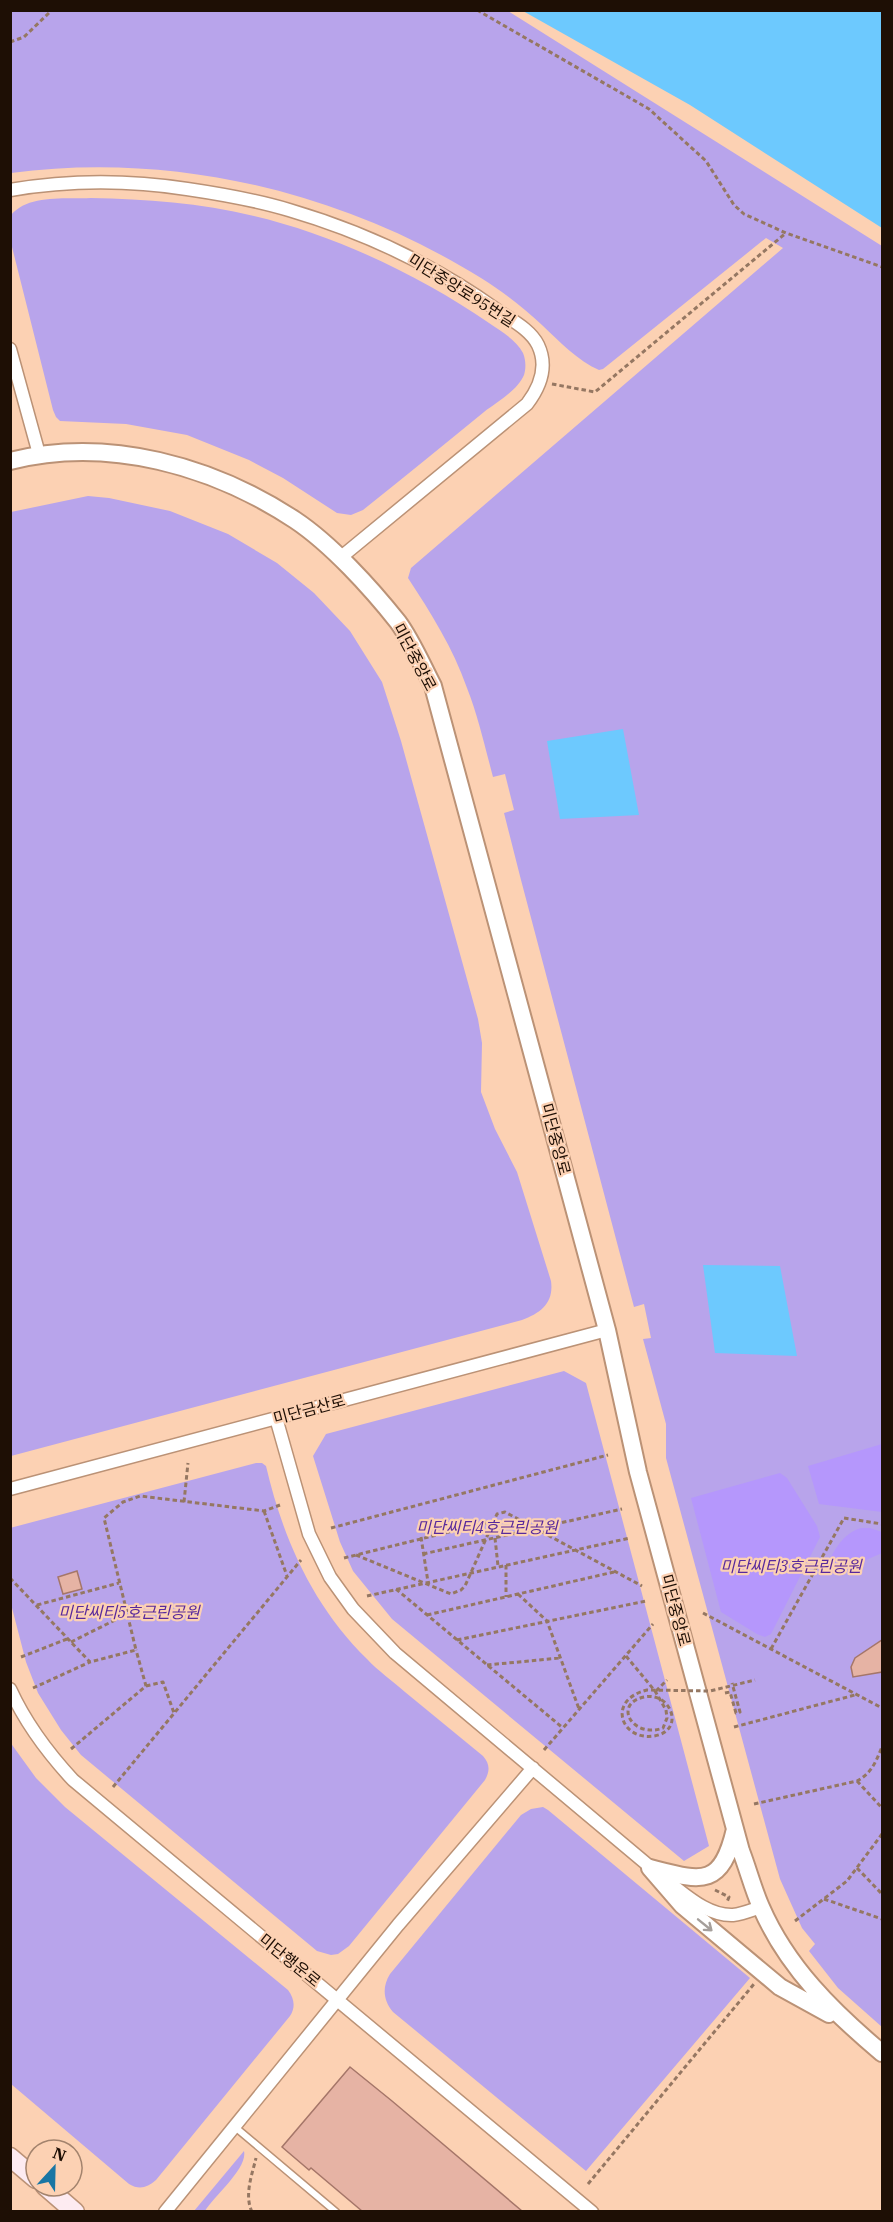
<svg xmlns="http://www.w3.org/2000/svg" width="893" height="2222" viewBox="0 0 893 2222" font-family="'IBM Plex Serif','Noto Sans KR',serif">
  <rect width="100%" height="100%" fill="#fcd1b3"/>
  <!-- green -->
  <path fill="#b8a4eb" d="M10 11H508L882 246V2027L838 1988 809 1951 815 1944 802 1928 780 1879 666 1458V1424L643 1339 651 1338 644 1304 634 1307 521 880 504 813 514 810 505 774 493 777C485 747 478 716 467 688 453 648 431 613 408 578L411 568 783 248 766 238 603 369 599 370C578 361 559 341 542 325 523 307 503 292 481 278 342 192 173 151 11 173Z
    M91 198C146 199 200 203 254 216 335 235 421 276 489 323 501 331 516 340 523 353 526 360 526 369 524 375 518 390 496 403 484 412 444 445 404 477 363 510L351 515 337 513 283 478 249 460 187 435 126 424 60 421 56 417 53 410 11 243V215C28 194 67 199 91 198Z
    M88 496 109 498 170 511 228 534 277 563 314 593 350 631 382 682 401 741 478 1019 482 1043 481 1092 495 1129 517 1172 551 1281C554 1303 541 1313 522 1320L11 1456V512Z
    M564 1371 586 1383 709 1846 684 1861 392 1619 353 1571 340 1542 313 1456 326 1434Z
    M256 1463H262L266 1466C283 1539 313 1606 367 1659 378 1671 393 1681 405 1692 431 1713 457 1735 483 1756 490 1764 490 1771 485 1780L349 1946 338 1954 331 1955 317 1951 81 1755 61 1730 38 1693 26 1662 11 1604 10 1528Z
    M10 1742 36 1778 65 1807 288 1990C294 1998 296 2007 290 2016L156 2180C147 2188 139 2190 129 2184L11 2084Z
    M543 1807 548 1810 750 1978 586 2171 393 2012C383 2000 382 1987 390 1974L521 1815 531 1809Z
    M244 2151C248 2168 214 2196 205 2211H194Z"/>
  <!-- forest -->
  <path fill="#b597fc" d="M882 1444V1512L819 1504 808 1466Z
    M780 1473 787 1478 817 1526 820 1537 771 1634 765 1637 757 1634 721 1612 691 1498Z
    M861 1528H870L882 1532V1553L834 1574 830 1573 825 1567C835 1551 841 1534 861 1528Z"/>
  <!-- water -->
  <path fill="#6dc9fe" d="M523 11H882V228L690 105Z
    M623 729 639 815 560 819 547 741Z
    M703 1265 780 1266 797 1356 715 1353Z"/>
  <!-- building -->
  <path fill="#e6b3a4" stroke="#a57669" stroke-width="1.5" d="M77 1571 82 1589 63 1594 58 1577Z
    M882 1640V1672L853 1677 851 1667 855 1658Z
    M350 2067 392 2101 522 2211H362L311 2168 309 2170 282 2147Z"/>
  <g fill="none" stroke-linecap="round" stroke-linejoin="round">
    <defs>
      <path id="service" d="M235 2127 336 2212"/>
      <path id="minor" d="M10 190C68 180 129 180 187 189 221 194 256 200 289 210 364 232 434 265 497 310 511 320 530 329 538 345 548 366 540 387 527 404L340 558
        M10 349 39 454
        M276 1418 309 1534 330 1577 353 1609 395 1653 655 1871
        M10 1489 607 1330
        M10 1689C26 1724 47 1752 73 1780L592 2212
        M671 1884C688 1897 709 1916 733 1915 742 1914 752 1910 761 1907
        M165 2212 398 1925 533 1768"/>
      <path id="tertiary" d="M10 461C108 436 213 466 295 520 331 544 371 588 398 622 412 641 422 665 433 686L607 1330 638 1472 741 1851C748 1869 753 1889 761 1907 787 1967 833 2012 882 2053
        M650 1868 682 1905 780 1987 829 2014
        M650 1868C701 1881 721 1889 735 1829"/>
      <path id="secondary" d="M10 2157 36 2179
        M45 2186 75 2212"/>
    </defs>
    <!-- service casing -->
    <use href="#service" stroke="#bb9276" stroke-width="9"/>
    <!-- minor casing -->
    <use href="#minor" stroke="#bb9276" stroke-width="15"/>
    <!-- tertiary casing -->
    <use href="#tertiary" stroke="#bb9276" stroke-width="20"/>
    <!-- secondary casing -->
    <use href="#secondary" stroke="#bb9276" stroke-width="21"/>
    <!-- path -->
    <path stroke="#957762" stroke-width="3" stroke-dasharray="4.5 3" stroke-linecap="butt" d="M477 10 649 109 706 161 734 205 744 214 786 233 882 267
      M10 42 24 37 52 10
      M552 384 595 392 786 233
      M184 1502 188 1463
      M264 1511 287 1576
      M331 1528 608 1455
      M421 1537 428 1582
      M495 1538 498 1566
      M423 1554 622 1509
      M356 1555 451 1594 461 1590 465 1586 497 1514 505 1512 642 1586
      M344 1558 493 1521
      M506 1565V1597
      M10 1578 90 1662 136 1650 104 1518 123 1502 140 1496 264 1511 280 1505
      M396 1589 563 1728
      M518 1594 547 1621 579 1709
      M367 1596 630 1538
      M37 1605 119 1583
      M703 1613 882 1708
      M427 1615 614 1572
      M457 1640 646 1601
      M71 1642 127 1614
      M771 1649 844 1518 882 1524
      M626 1656 655 1691 666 1710
      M21 1657 67 1639
      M487 1665 560 1658
      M146 1686 163 1682 174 1713
      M33 1688 90 1662
      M656 1691 667 1680
      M725 1693 730 1692 736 1713 740 1712 732 1683
      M734 1727 855 1695
      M71 1749 146 1686 136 1650
      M544 1750 653 1624
      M857 1781 882 1808
      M113 1787 301 1560
      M754 1804 857 1781C872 1773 876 1761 882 1747
      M857 1868 882 1894
      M715 1890 729 1897 727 1902
      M824 1899 882 1919
      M795 1921 847 1881 882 1834
      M588 2184 754 1984
      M252 2212C244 2195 252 2175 256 2158
      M557 2212 558 2211"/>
    <!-- service -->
    <use href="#service" stroke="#fff" stroke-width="6"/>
    <!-- minor -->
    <use href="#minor" stroke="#fff" stroke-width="12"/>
    <!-- tertiary -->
    <use href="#tertiary" stroke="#fff" stroke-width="16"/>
    <!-- secondary -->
    <use href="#secondary" stroke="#fdebf1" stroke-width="18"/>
    <!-- path-bridge -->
    <path stroke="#957762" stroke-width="3" stroke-dasharray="4.5 3" stroke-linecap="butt" d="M666 1710 667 1718 663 1728C633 1739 612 1704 644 1697 671 1691 686 1731 654 1736 621 1741 606 1700 647 1690L710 1691 755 1680"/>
  </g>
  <!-- one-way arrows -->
  <defs><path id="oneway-shaft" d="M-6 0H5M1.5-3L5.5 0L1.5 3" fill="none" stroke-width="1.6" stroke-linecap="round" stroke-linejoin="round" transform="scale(1.5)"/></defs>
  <use stroke="#a59f9b" href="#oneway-shaft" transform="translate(705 1925) rotate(39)"/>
  <g text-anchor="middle" stroke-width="4.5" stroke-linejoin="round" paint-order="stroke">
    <!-- street labels -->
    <g font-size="16" fill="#1e0f05" stroke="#fcd1b3">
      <text transform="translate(462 290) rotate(32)" y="6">미단중앙로95번길</text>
      <text transform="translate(415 657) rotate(62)" y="6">미단중앙로</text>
      <text transform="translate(556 1139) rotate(75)" y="6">미단중앙로</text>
      <text transform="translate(309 1409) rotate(-15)" y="6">미단금산로</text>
      <text transform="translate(676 1610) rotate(75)" y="6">미단중앙로</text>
      <text transform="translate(290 1960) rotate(39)" y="6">미단행운로</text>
    </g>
    <!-- park labels -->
    <g font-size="16" font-style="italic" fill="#58299c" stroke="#fcd1b3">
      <text x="487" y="1533">미단씨티4호근린공원</text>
      <text x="791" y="1572">미단씨티3호근린공원</text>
      <text x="129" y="1618">미단씨티5호근린공원</text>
    </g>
  </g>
  <!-- border -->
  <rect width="893" height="2222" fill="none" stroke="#1e0f05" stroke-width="24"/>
  <!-- north arrow -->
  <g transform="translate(54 2168) rotate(22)"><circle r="28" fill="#fcd1b3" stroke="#a3836d" stroke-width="1.5"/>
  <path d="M0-4.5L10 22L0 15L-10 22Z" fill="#1976a4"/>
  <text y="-9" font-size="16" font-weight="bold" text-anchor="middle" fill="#1e0f05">N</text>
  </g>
</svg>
